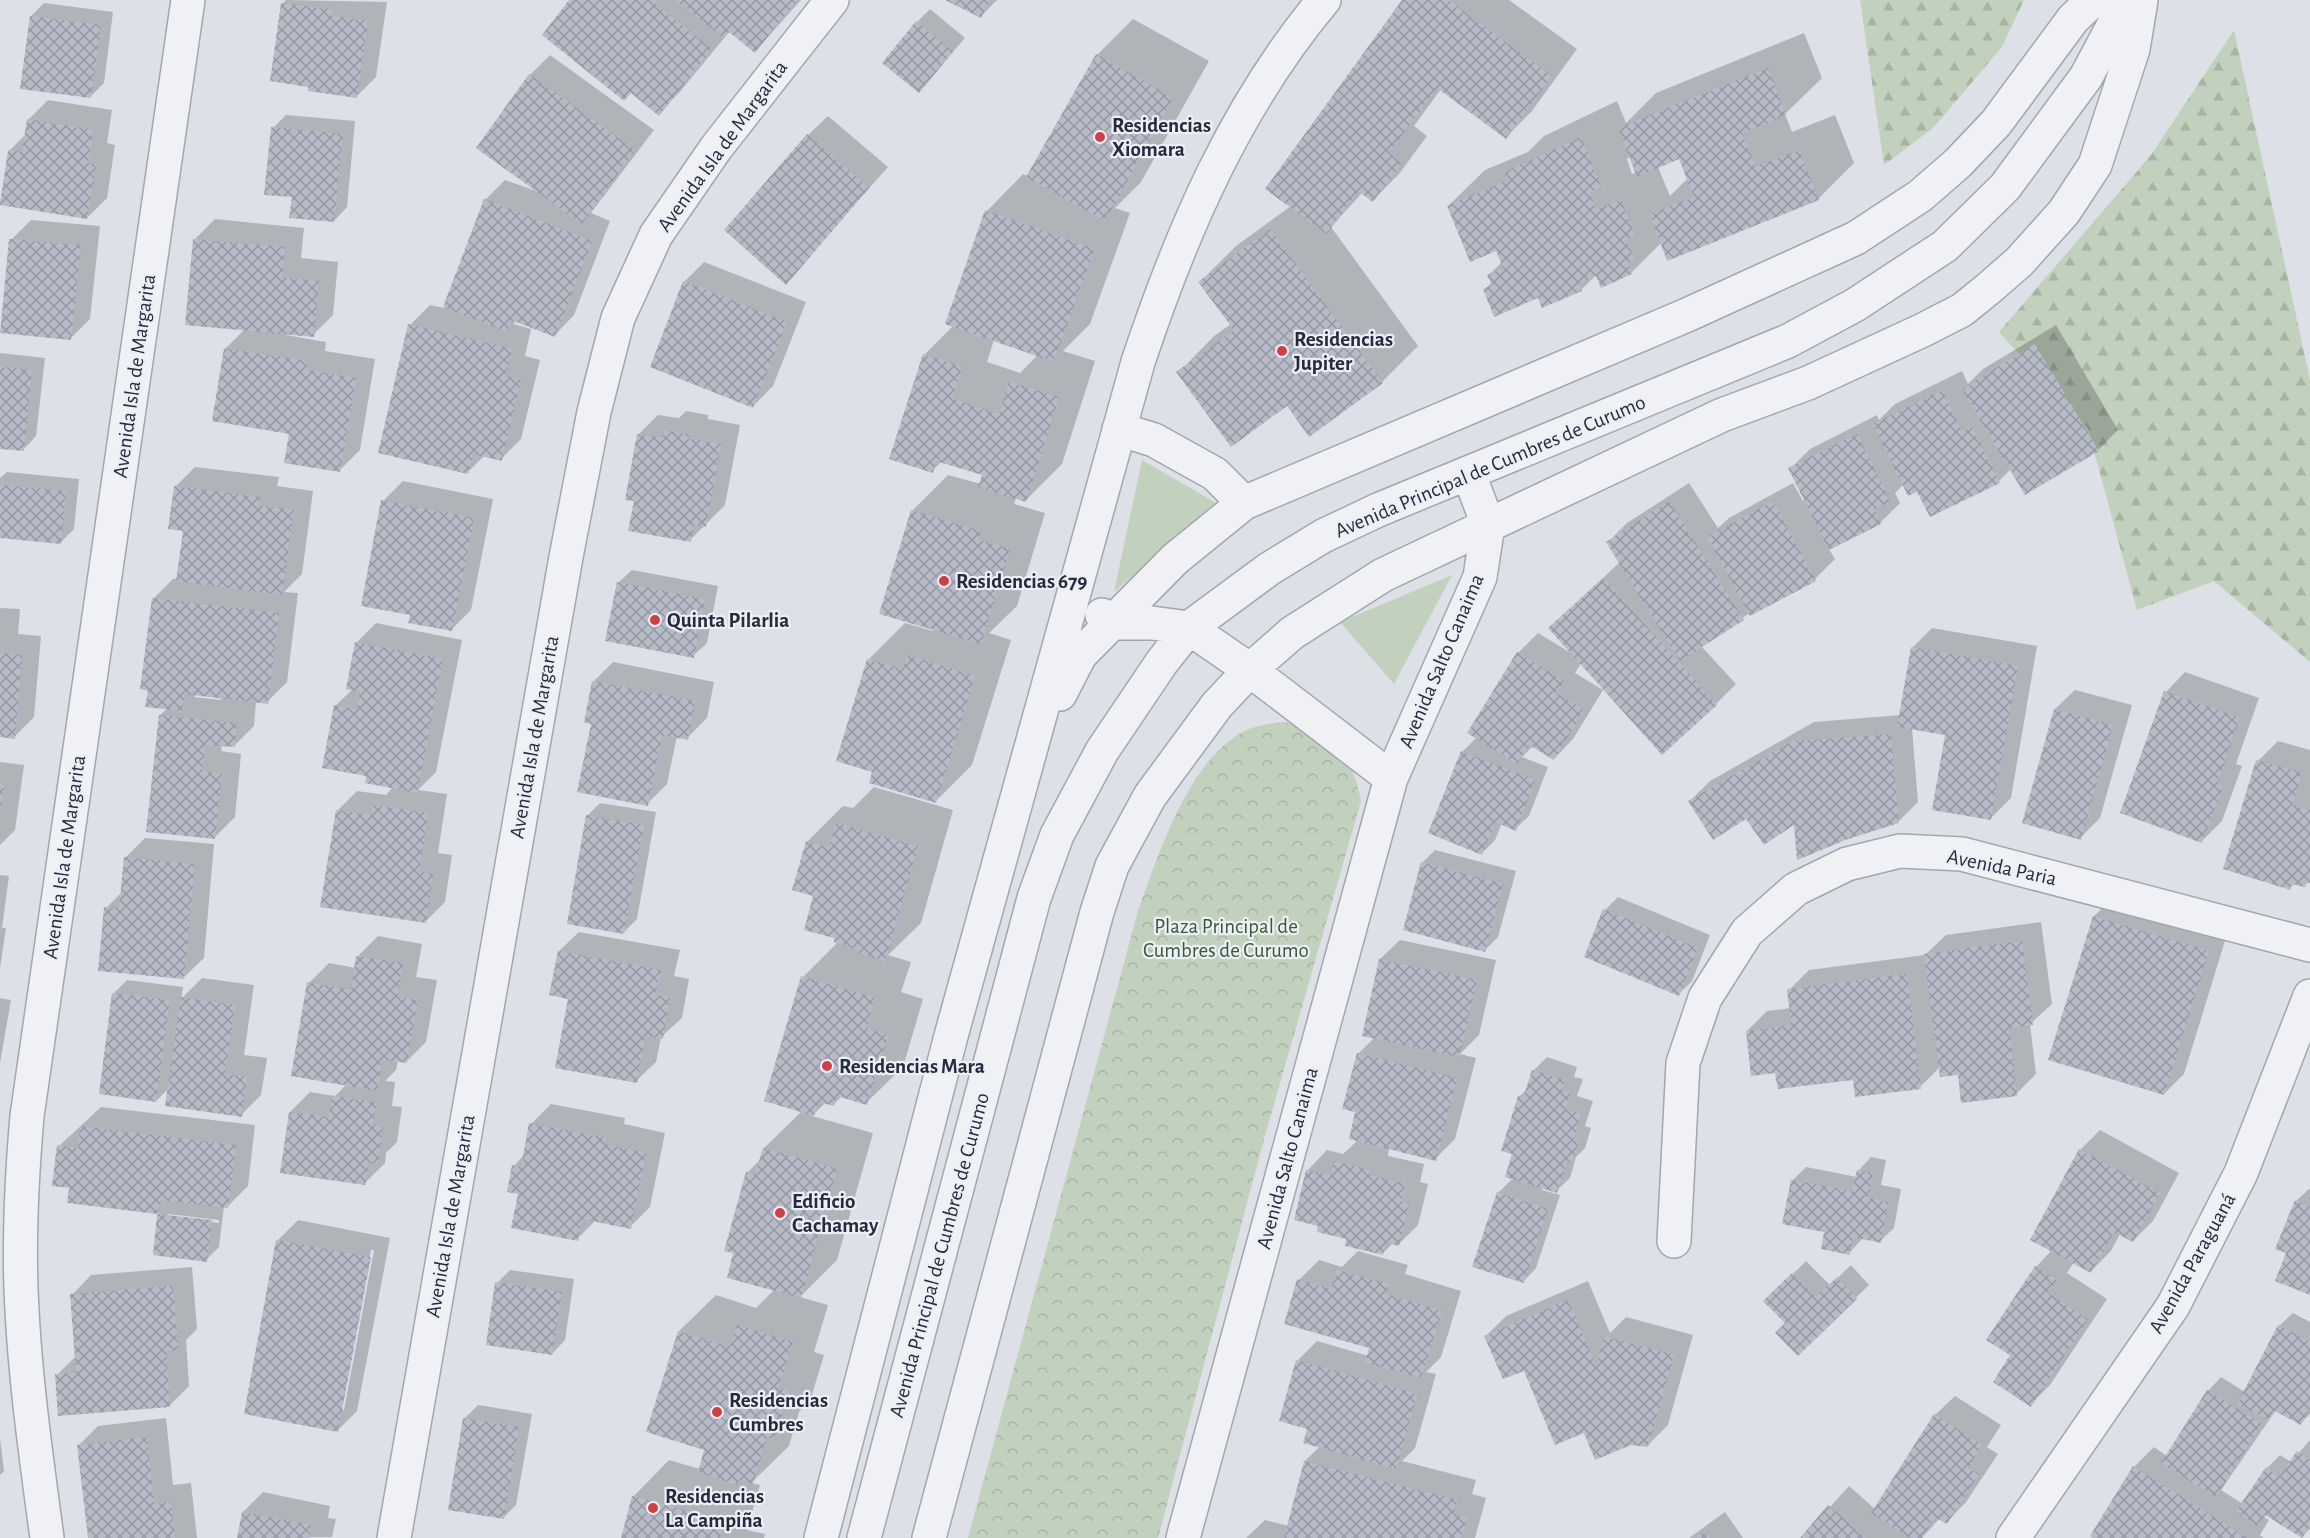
<svg xmlns="http://www.w3.org/2000/svg" width="2310" height="1538" viewBox="0 0 2310 1538" font-family="'Alegreya Sans',sans-serif">
  <defs>
    <pattern id="forest-firs" width="22" height="20" patternUnits="userSpaceOnUse" patternTransform="scale(1.5)"><rect width="22" height="20" fill="#c1d1be"/><path d="M5 1l3.5 6h-7zM16 11l3.5 6h-7z" fill="#a6b4a4"/></pattern>
    <pattern id="park-crowns" width="20" height="18" patternUnits="userSpaceOnUse" patternTransform="scale(1.5)"><rect width="20" height="18" fill="#c1d1be"/><path d="M2 6a3 3 0 1 1 6 0M12 15a3 3 0 1 1 6 0" fill="none" stroke="#a6b4a4"/></pattern>
    <pattern id="building-cross-hatch" width="8" height="8" patternUnits="userSpaceOnUse" patternTransform="scale(1.5)"><rect width="8" height="8" fill="#b7bbc7"/><path d="M0 0l8 8M0 8l8-8" fill="none" stroke="#9598a3"/></pattern>
  </defs>
  <rect width="100%" height="100%" fill="#dde0e7"/>
  <!-- green -->
  <path fill="#c1d1be" d="M1142 460 1216 503 1114 592Z
    M1452 575 1394 684 1340 622Z"/>
  <!-- forest -->
  <path fill="url(#forest-firs)" d="M1860 0H2024L2002 47 1933 128 1884 165Z
    M2234 30 2310 380V662L2214 581 2137 610 2088 429 1999 332 2151 155Z"/>
  <!-- park -->
  <path fill="url(#park-crowns)" d="M1284 722C1333 735 1351 750 1361 801L1264 1139 1158 1538H968L1138 911C1158 856 1185 770 1236 736 1250 726 1267 724 1284 722Z"/>
  <!-- shadow -->
  <path fill="#0003" fill-rule="evenodd" d="M286 0 387 2 376 77 356 97 310 86 282 4Z
    M571 0H801L755 51 730 31 678 94 658 114Z
    M948 0H997L981 16Z
    M1404 0H1509L1577 49 1532 111 1506 137 1441 89 1414 126 1427 136 1399 174 1373 200 1362 193 1331 227 1418 346 1382 382 1287 404 1178 373 1214 336 1231 324 1200 282 1236 246 1291 206Z
    M44 3 113 12 104 83 91 96 31 16Z
    M930 9 965 38 919 91 917 22Z
    M1133 19 1209 61 1141 182 1115 208 1130 213 1090 324 1063 351 1095 361 1062 464 1025 501 1016 498 1014 504 1045 513 1017 606 989 633 1011 640 972 765 936 801 874 771 868 660 905 623 933 631 935 629 912 511 948 475 981 484 984 474 942 461 932 471 924 355 954 325 947 323 987 211 1023 174 1028 176 1097 55ZM994 340 1038 355 1020 373 987 362Z
    M1804 33 1822 78 1785 114 1792 132 1835 115 1854 163 1818 199 1662 242 1631 273 1597 274 1581 290 1539 296 1485 290 1492 282 1489 275 1502 262 1497 249 1448 206 1485 170 1528 152 1544 136 1617 101 1626 123 1656 93ZM1630 156 1637 172 1632 174 1627 159ZM1680 158 1688 178 1670 196 1658 167Z
    M550 55 654 130 591 213 610 221 574 315 555 335 516 321 513 324 531 329 525 356 540 360 521 439 501 459 485 455 467 473 410 325 430 305 444 308 485 200 505 180 539 192 530 75Z
    M48 100 112 110 107 143 115 145 107 198 87 218 0 203 9 151 26 134 28 120Z
    M286 115 355 121 347 207 334 221 273 128Z
    M828 116 888 167 786 282 808 135Z
    M215 219 304 228 301 258 338 262 333 315 313 335 286 333V335L326 342 325 351 375 359 360 450 340 470 291 433 225 349 245 329 195 239Z
    M31 220 100 226 90 319 70 339 11 240Z
    M704 262 806 302 773 386 753 406 684 282Z
    M2056 325 2118 430 2098 450 2011 469 1999 481 1930 515 1917 490 1904 484 1895 493 1900 503 1880 523 1829 549 1835 559 1815 579 1750 613 1701 646 1736 684 1716 704 1581 663 1575 673 1603 690 1573 739 1554 759 1533 746 1522 757 1548 767 1529 816 1515 829 1502 823 1495 840 1482 853 1462 752 1477 737 1518 653 1538 633 1571 653 1550 628 1620 562 1607 543 1627 523 1689 483 1718 528 1729 518 1793 483 1803 501 1805 500 1790 469 1810 449 1877 415 1879 420 1895 404 1962 371 1968 384 1983 369Z
    M0 353 45 358 36 436 23 450 0 447Z
    M686 411 708 415V419L740 425 725 505 690 540 635 500 638 435 658 415 679 418Z
    M195 467 279 477 277 486 313 491 302 574 284 592 298 593 287 682 267 702 256 701 254 726 234 746 222 745 221 751 241 754 235 817 215 837 160 715 168 708 149 690 153 599 173 579H178L184 530 175 487ZM197 694 221 697V700L194 697Z
    M7 472 79 479 74 529 60 543 0 537V478Z
    M403 481 493 499 471 610 451 630 383 501Z
    M632 570 718 586 707 643 693 656 618 583Z
    M0 608 20 609 18 634 41 636 34 717 14 737 0 736Z
    M376 623 462 640 436 772 418 790 447 794 438 853 452 855 445 902 425 922 337 811 357 791 386 795 393 787 368 775 335 706 353 689 356 643Z
    M1932 628 2037 646 2011 798 1991 818 1946 734 1912 728 1918 802 1898 822H1795L1747 817 1690 801 1710 781 1814 722 1901 715 1912 648Z
    M613 662 714 682 707 718 687 738 677 736 667 784 647 804 592 722 593 682Z
    M2185 672 2259 698 2236 764 2242 766 2222 821 2202 841 2166 692Z
    M2075 690 2132 705 2100 818 2080 838 2055 709Z
    M2278 741 2310 750V881L2304 886 2295 883 2290 888 2258 761Z
    M0 762 24 765 15 830 0 845Z
    M874 787 953 810 921 923 888 955 911 962 901 992 923 999 903 1067 866 1103 842 1096 834 1104 826 1102 812 1116 873 1133 837 1260 800 1297 828 1305 814 1352 824 1355 810 1401 799 1412 789 1446 751 1483 760 1485 747 1530 765 1534 764 1538H622L633 1497 669 1460 700 1469 706 1450 648 1431 679 1331 716 1295 756 1308 775 1289 735 1252 726 1250 748 1172 761 1159 764 1148 802 1111 803 977 838 942 815 895 807 842 843 806 853 808Z
    M600 803 656 812 637 919 624 932 587 816Z
    M145 838 214 844 204 958 184 977 106 908 122 892 125 858Z
    M1435 850 1516 871 1498 937 1485 950 1422 863Z
    M0 875 9 876 2 928H6L0 968Z
    M1618 897 1710 935 1692 981 1679 994 1605 910Z
    M2114 897 2228 931 2184 1074 2164 1094 2094 916Z
    M2041 922 2052 1004 2030 1024 2036 1074 2016 1094 1940 1067 1920 1087 1854 1078 1776 1072 1747 1031 1767 1011 1791 1008 1789 990 1809 970 1925 955 1946 935Z
    M579 932 680 950 674 976 689 979 682 1018 661 1037 656 1062 636 1081 559 951Z
    M378 936 422 944 416 977 437 980 426 1042 406 1062 398 1061 396 1070 385 1081 395 1082 392 1106 402 1107 397 1142 386 1153 385 1163 365 1183 290 1112 310 1092 335 1096 346 1085 309 983 329 963 356 968 358 956Z
    M1400 940 1496 960 1479 1035 1460 1054 1476 1058 1455 1139 1435 1159 1389 1148 1388 1156 1424 1164 1420 1182 1428 1184 1418 1225 1398 1245 1393 1243 1383 1253 1320 1225 1308 1170 1327 1150 1343 1154 1358 1140V1054L1375 1037 1380 959Z
    M202 978 254 985 244 1055 267 1058 261 1095 241 1115 169 1088 156 1101 114 993 127 980 183 987 181 999Z
    M0 998 11 1000 0 1063Z
    M1547 1057 1577 1067 1574 1077 1583 1079 1577 1096 1593 1101 1585 1126 1591 1128 1585 1148 1576 1157 1570 1178 1556 1191 1543 1187 1542 1190 1560 1195 1536 1268 1523 1282 1498 1193 1513 1178 1519 1097 1528 1088 1534 1070Z
    M551 1104 625 1118 624 1124 665 1133 650 1207 630 1227 596 1220 577 1239 520 1193 514 1166 524 1155 531 1124Z
    M101 1107 255 1125 248 1186 228 1206H224L219 1247 206 1260 154 1254 159 1213 69 1202 70 1187 59 1146ZM168 1214 219 1220V1223L168 1217Z
    M2100 1130 2179 1173 2153 1221 2133 1241 2120 1234 2111 1251 2091 1271 2074 1262 2067 1273 2107 1299 2050 1385 2030 1405 2012 1354 2036 1267 2052 1250 2080 1150Z
    M1871 1157 1886 1160 1881 1185 1901 1189 1894 1228 1880 1241 1863 1238 1849 1253 1826 1231 1784 1223 1793 1180 1806 1167 1857 1177 1858 1171Z
    M2310 1188V1293L2288 1252 2296 1201Z
    M298 1220 390 1238 357 1411 337 1431 278 1240ZM371 1250H374L344 1410H341Z
    M1358 1251 1408 1265 1405 1274 1461 1291 1441 1357 1426 1372 1436 1374 1415 1448 1402 1461 1476 1480 1472 1494 1486 1498 1475 1538H1246L1265 1520 1289 1526 1305 1461 1320 1446 1309 1428 1297 1361 1317 1341 1369 1356 1371 1347 1299 1280 1319 1260 1342 1267Z
    M1806 1261 1830 1285 1851 1265 1869 1285 1798 1354 1787 1323 1766 1301Z
    M192 1267 197 1329 186 1340 189 1386 169 1406 57 1375 76 1356 72 1295 91 1275Z
    M510 1270 574 1279 565 1340 552 1354 497 1283Z
    M1588 1281 1610 1333 1626 1317 1693 1335 1668 1425 1648 1445 1585 1431 1525 1369 1486 1336 1506 1316Z
    M2293 1313 2310 1322V1414L2301 1423 2276 1410 2221 1490 2243 1504 2267 1468 2280 1455 2291 1462 2310 1440V1529L2301 1537 2267 1514 2264 1517 2269 1520 2260 1535 2264 1538H2096L2134 1467 2154 1447 2167 1456 2208 1391 2221 1377 2245 1392 2279 1326Z
    M1955 1396 2001 1425 1987 1447 1998 1454 1966 1502 1947 1522 1940 1518 1922 1538 1909 1535V1538H1802L1849 1486 1875 1509 1935 1415Z
    M478 1405 532 1414 516 1505 503 1518 465 1418Z
    M166 1418 173 1485 191 1483 197 1538H89L78 1446 98 1426Z
    M0 1438 4 1471 0 1475Z
    M263 1492 330 1506 328 1518 336 1519 332 1537 238 1538 243 1512Z
    M1725 1512 1743 1538H1689Z"/>
  <!-- building -->
  <path fill="url(#building-cross-hatch)" d="M569 0H659L655 4 712 49 659 116 631 93 624 101 542 35Z
    M676 0H797L755 53 729 32 724 38Z
    M945 0H990L981 18Z
    M1402 0H1448L1552 76 1506 139 1437 88 1389 153 1402 163 1373 202 1358 191 1327 234 1265 189Z
    M281 3 334 10 332 16 368 21 357 98 308 91V87L270 81Z
    M30 16 101 25 91 98 20 89Z
    M916 21 953 52 919 93 882 63Z
    M1096 54 1173 98 1105 221 1026 177Z
    M1768 68 1786 115 1742 133 1756 167 1799 150 1819 200 1667 261 1650 214 1694 197 1679 159 1637 177 1618 128Z
    M529 74 635 150 582 224 476 148Z
    M27 119 93 130 88 163 96 165 87 219 0 205 8 150 22 152Z
    M271 127 343 134 334 222 289 218 292 197 264 195Z
    M807 134 869 188 786 285 724 230Z
    M1581 137 1601 187 1589 192 1596 209 1621 200 1635 236 1626 240 1635 260 1628 262 1632 274 1601 288 1596 276 1579 283 1582 291 1542 308 1538 298 1494 317 1483 289 1492 285 1487 275 1503 268 1496 251 1470 262 1447 206 1508 180 1505 172Z
    M484 199 592 241 555 337 511 320 508 332 443 307Z
    M985 210 1094 249 1054 362 945 324Z
    M1270 229 1383 383 1309 437 1287 406 1231 447 1176 372 1234 330 1198 282Z
    M9 239 81 245 71 340 0 333Z
    M193 239 285 247 282 278 319 281 314 337 185 325Z
    M683 281 787 322 753 408 650 367Z
    M408 324 512 349 506 376 521 379 502 461 473 454 468 474 378 453Z
    M2035 344 2099 451 2025 495 1962 389Z
    M224 348 307 361 306 370 356 378 340 472 284 463 289 434 212 421Z
    M923 354 962 367 952 398 999 414 1009 382 1059 397 1026 502 978 487 982 475 936 461 933 473 889 459Z
    M0 367 32 370 24 451 0 449Z
    M1942 390 1962 431 1972 426 2000 483 1930 517 1917 492 1908 496 1873 424Z
    M664 430 689 435V439L721 444 706 527 694 525 691 542 628 531 634 501 625 500 637 434 663 438Z
    M1857 434 1890 501 1874 510 1881 524 1829 550 1788 468Z
    M0 485 66 491 61 544 0 538Z
    M174 486 260 497 258 505 294 510 282 595 176 581 183 531 168 529Z
    M381 500 474 518 452 631 408 623 410 615 361 606Z
    M1669 501 1744 620 1680 661 1606 542Z
    M1773 501 1816 581 1750 616 1707 537Z
    M911 510 981 531 979 540 1010 549 981 644 879 614Z
    M1603 578 1717 705 1662 755 1548 628Z
    M617 582 705 599 694 658 605 641Z
    M152 598 279 613 268 704 184 694 182 711 145 707 148 691 140 689Z
    M355 642 443 659 417 793 365 783 366 776 322 768 334 705 357 710 360 692 346 689Z
    M1911 647 2018 666 1991 820 1932 810 1945 735 1897 727Z
    M1517 652 1564 681 1556 693 1584 710 1554 760 1529 745 1517 764 1467 733Z
    M0 653 22 655 15 739 0 737Z
    M907 655 975 676 936 803 869 783 872 772 836 761 867 659 903 669Z
    M592 681 695 701 688 740 662 735 648 806 577 792 591 724 584 722Z
    M2164 691 2240 718 2217 784 2223 786 2202 843 2120 813Z
    M2054 709 2113 725 2081 840 2022 823Z
    M159 715 237 723 235 747 205 745 202 771 222 774 215 839 146 832Z
    M1891 734 1899 823 1848 839 1797 860 1794 825 1764 845 1746 819 1713 840 1688 801 1793 741Z
    M1461 751 1535 780 1516 831 1495 822 1482 855 1428 833Z
    M2256 760 2302 773 2292 805 2310 810V883L2306 882 2305 887 2292 884 2290 890 2223 869Z
    M0 784H4L1 807H0Z
    M373 805 428 813 419 872 433 874 426 923 320 907 336 810 372 815Z
    M586 815 644 825 624 934 567 924Z
    M836 823 918 846 885 961 858 953 859 950 834 942V938L804 930 813 896 792 890 806 841 829 848Z
    M124 857 195 864 184 979 98 971 104 907 119 908Z
    M1421 862 1503 884 1485 952 1403 930Z
    M1603 909 1698 948 1679 996 1584 957Z
    M2093 916 2209 951 2164 1095 2048 1060Z
    M2022 941 2033 1025 2009 1028 2017 1096 1961 1103 1958 1075 1940 1077 1924 954Z
    M558 951 661 970 655 995 670 998 663 1039 645 1036 637 1083 555 1068 568 999 549 995Z
    M356 956 403 963 397 997 418 1000 407 1063 382 1060 377 1091 291 1076 307 982 351 990Z
    M1379 959 1477 980 1459 1057 1362 1036Z
    M1907 974 1921 1089 1855 1097 1853 1080 1778 1089 1775 1073 1751 1076 1746 1031 1791 1025 1787 989Z
    M801 976 875 998 866 1028 888 1035 867 1105 837 1096 834 1106 819 1102 814 1116 764 1101Z
    M112 993 170 1000 156 1102 99 1094Z
    M181 997 235 1005 225 1074 247 1077 242 1117 165 1106Z
    M1357 1053 1457 1078 1436 1161 1349 1139 1355 1112 1342 1109Z
    M1532 1070 1565 1080 1562 1090 1571 1092 1565 1109 1581 1114 1573 1139 1579 1141 1572 1163 1567 1161 1557 1193 1505 1177 1512 1154 1501 1151 1518 1096 1523 1098Z
    M332 1096 376 1102 373 1125 383 1126 378 1164 369 1163 365 1185 280 1173 289 1112 329 1117Z
    M529 1123 606 1138 605 1144 646 1153 631 1229 582 1219 578 1241 511 1228 518 1194 507 1192 512 1165 521 1167Z
    M80 1126 236 1145 228 1208 160 1200 157 1214 67 1203 69 1188 52 1186 57 1145 78 1148Z
    M763 1148 837 1169 801 1298 727 1278 733 1253 724 1251 746 1172 755 1174Z
    M2079 1149 2160 1193 2133 1242 2114 1232 2091 1273 2030 1240Z
    M1334 1161 1370 1170 1369 1175 1405 1184 1401 1202 1409 1204 1399 1246 1386 1243 1383 1255 1345 1246 1346 1239 1317 1232 1318 1226 1294 1220 1306 1170 1331 1175Z
    M1857 1170 1873 1173 1868 1198 1888 1202 1881 1243 1853 1237 1850 1255 1821 1249 1824 1232 1782 1224 1791 1180 1852 1191Z
    M1497 1192 1548 1209 1524 1283 1472 1267Z
    M2295 1200 2310 1207V1295L2275 1281 2286 1253 2275 1249Z
    M157 1214 212 1220 207 1262 153 1255Z
    M276 1240 371 1257 338 1432 244 1414Z
    M2035 1266 2057 1280 2048 1293 2088 1319 2031 1407 1993 1382 2010 1355 1986 1340Z
    M1337 1270 1389 1284 1386 1294 1442 1311 1421 1378 1365 1363 1369 1348 1284 1324 1297 1279 1331 1289Z
    M1792 1273 1816 1297 1837 1277 1857 1299 1798 1356 1775 1333 1785 1323 1763 1301Z
    M495 1282 562 1292 552 1355 486 1345Z
    M173 1286 178 1350 166 1351 170 1407 58 1416 55 1374 76 1373 70 1294Z
    M1568 1300 1596 1366 1604 1336 1674 1355 1648 1447 1631 1445 1595 1460 1584 1433 1555 1445 1524 1371 1503 1379 1484 1336Z
    M737 1325 793 1342 778 1388 789 1391 774 1439 767 1437 753 1484 739 1479 737 1485 698 1472 704 1450 646 1432 678 1331 730 1347Z
    M2278 1325 2310 1342V1408L2301 1425 2273 1410 2268 1420 2237 1404Z
    M1296 1360 1417 1394 1396 1469 1303 1443 1307 1429 1279 1421Z
    M2207 1390 2262 1424 2216 1497 2161 1463Z
    M1934 1414 1982 1445 1968 1468 1979 1474 1947 1524 1935 1517 1922 1538H1910L1871 1513Z
    M463 1418 519 1427 504 1519 448 1510Z
    M147 1437 154 1504 171 1502 175 1538H88L77 1445Z
    M2297 1451 2310 1460V1527L2302 1538 2265 1515 2257 1526 2236 1511 2266 1467 2280 1476Z
    M1304 1461 1457 1500 1453 1514 1467 1518 1461 1538H1284Z
    M2133 1466 2247 1538H2093L2090 1536Z
    M632 1496 724 1521 720 1538H621Z
    M1828 1505 1866 1538H1800Z
    M242 1512 311 1525 309 1538H237Z
    M1705 1531 1710 1538H1695Z"/>
  <g fill="none" stroke-linecap="round" stroke-linejoin="round">
    <defs>
      <path id="minor" d="M1119 429 1154 440 1215 474 1244 503
        M1102 615 1112 623H1152L1189 628 1250 670 1391 778
        M1060 694 1080 655 1175 559 1244 503 1687 315 1856 238 1920 196 1958 163 1996 123 2073 19 2093 0
        M1674 1241 1683 1063 1705 998 1747 932 1796 889 1847 864 1900 851 1962 854 2310 945
        M47 1538C36 1456 24 1372 21 1289 19 1231 22 1174 27 1116L188 0
        M394 1538 566 557 594 412 618 318 656 235 716 148 832 0
        M821 1538 951 1036 1138 362C1181 233 1235 106 1324 0
        M864 1538 1034 898 1057 835 1102 751 1162 662 1189 628 1269 569 1323 536 1378 510 1788 341 1855 305 1945 246 2005 187 2086 77 2127 0
        M929 1538 1097 912 1112 866 1150 796 1217 705 1250 670 1292 633 1383 575 1722 415 1808 383 1923 330 1962 310 1988 289 2019 262 2064 212 2095 165 2133 49 2141 0
        M1183 1538 1391 778 1480 577 1488 525 1469 474
        M2013 1538 2173 1306 2241 1173 2310 996"/>
    </defs>
    <!-- minor casing -->
    <use href="#minor" stroke="#a2a6b1" stroke-width="36"/>
    <!-- minor -->
    <use href="#minor" stroke="#f0f1f5" stroke-width="33"/>
  </g>
  <!-- markers -->
  <g fill="#cf3f46" stroke="#eceff5" stroke-width="2">
    <circle cx="1100" cy="137" r="6"/>
    <circle cx="1282" cy="351" r="6"/>
    <circle cx="944" cy="581" r="6"/>
    <circle cx="655" cy="620" r="6"/>
    <circle cx="827" cy="1066" r="6"/>
    <circle cx="780" cy="1213" r="6"/>
    <circle cx="717" cy="1412" r="6"/>
    <circle cx="653" cy="1508" r="6"/>
  </g>
  <g text-anchor="middle" stroke-width="4.5" stroke-linejoin="round" paint-order="stroke">
    <!-- poi labels -->
    <g font-size="21" font-weight="bold" fill="#262c3e" stroke="#eceff5" text-anchor="start">
      <text x="1112" y="132">Residencias<tspan x="1112" dy="24">Xiomara</tspan></text>
      <text x="1294" y="346">Residencias<tspan x="1294" dy="24">Jupiter</tspan></text>
      <text x="956" y="588">Residencias 679</text>
      <text x="667" y="627">Quinta Pilarlia</text>
      <text x="839" y="1073">Residencias Mara</text>
      <text x="792" y="1208">Edificio<tspan x="792" dy="24">Cachamay</tspan></text>
      <text x="729" y="1407">Residencias<tspan x="729" dy="24">Cumbres</tspan></text>
      <text x="665" y="1503">Residencias<tspan x="665" dy="24">La Campiña</tspan></text>
    </g>
    <!-- street labels -->
    <g font-size="21" fill="#262c3e" stroke="#eceff5">
      <text transform="translate(722 146) rotate(-54)" y="7">Avenida Isla de Margarita</text>
      <text transform="translate(134 376) rotate(-82)" y="7">Avenida Isla de Margarita</text>
      <text transform="translate(1490 466) rotate(-23)" y="7">Avenida Principal de Cumbres de Curumo</text>
      <text transform="translate(1441 661) rotate(-67)" y="7">Avenida Salto Canaima</text>
      <text transform="translate(534 737) rotate(-80)" y="7">Avenida Isla de Margarita</text>
      <text transform="translate(64 857) rotate(-82)" y="7">Avenida Isla de Margarita</text>
      <text transform="translate(2002 867) rotate(12)" y="7">Avenida Paria</text>
      <text transform="translate(1287 1158) rotate(-75)" y="7">Avenida Salto Canaima</text>
      <text transform="translate(450 1216) rotate(-80)" y="7">Avenida Isla de Margarita</text>
      <text transform="translate(939 1255) rotate(-75)" y="7">Avenida Principal de Cumbres de Curumo</text>
      <text transform="translate(2192 1263) rotate(-61)" y="7">Avenida Paraguaná</text>
    </g>
    <!-- park labels -->
    <g font-size="21" fill="#375934" stroke="#eceff5">
      <text x="1226" y="933">Plaza Principal de<tspan x="1226" dy="24">Cumbres de Curumo</tspan></text>
    </g>
  </g>
</svg>
